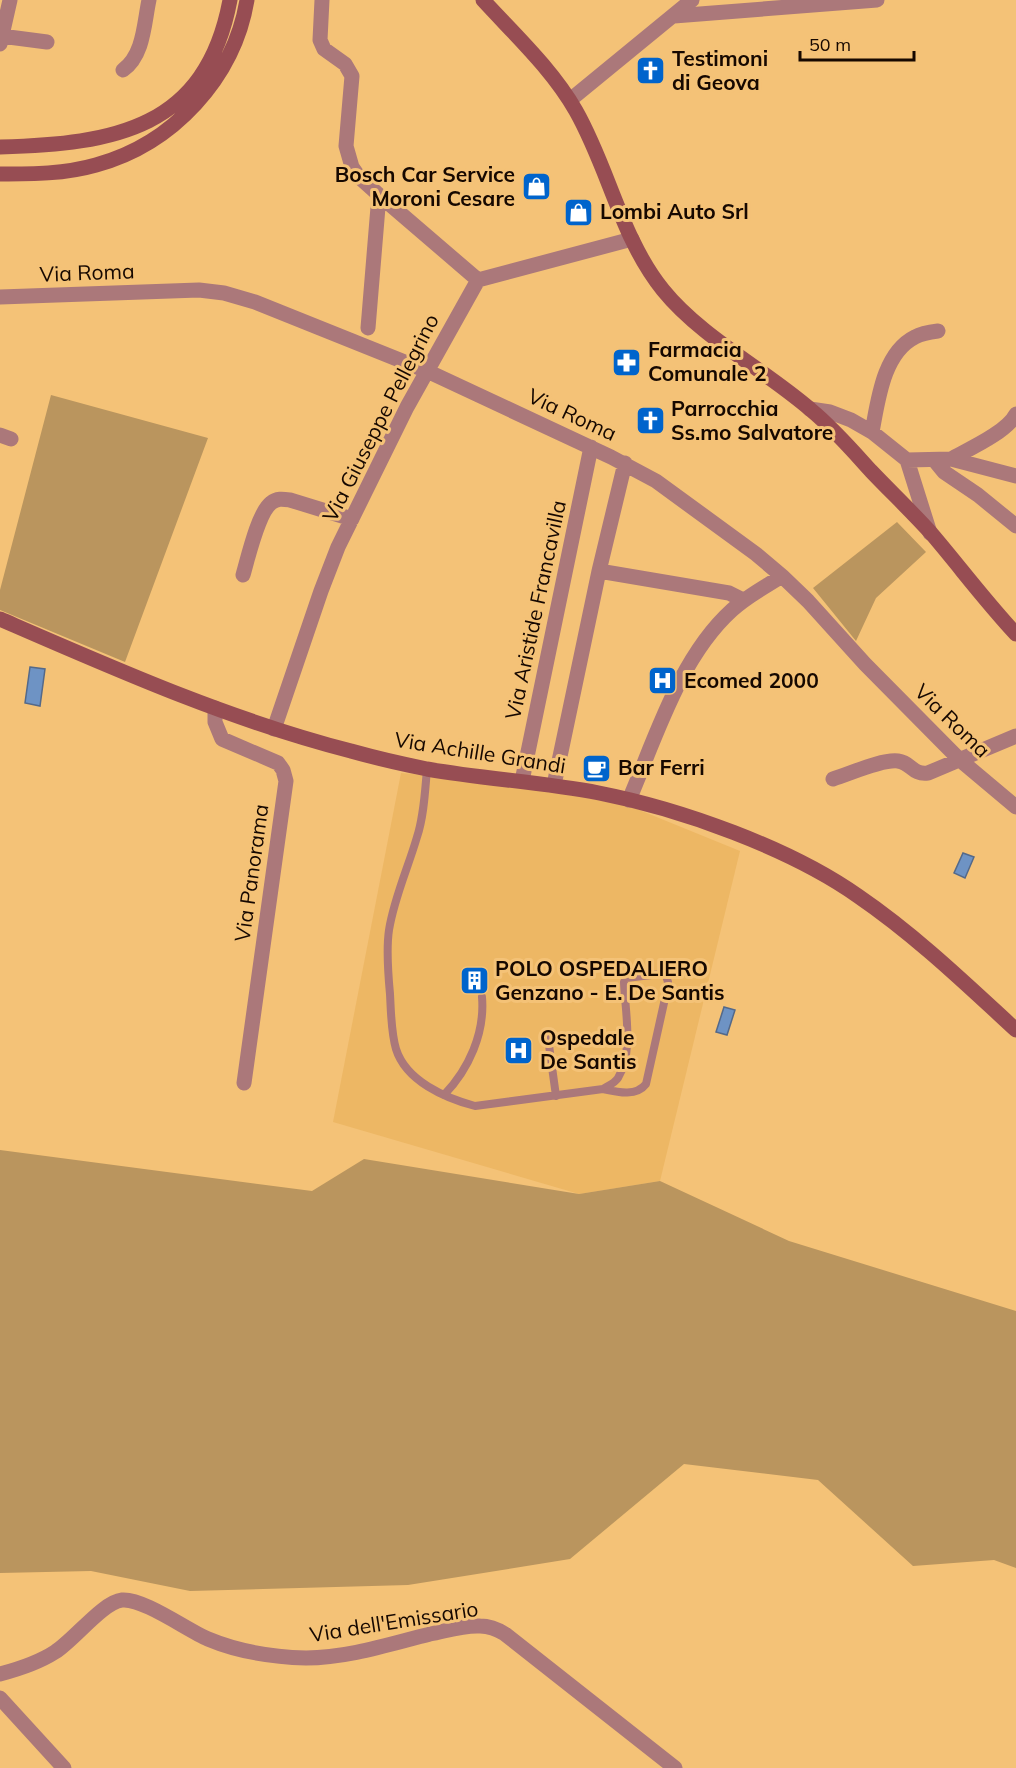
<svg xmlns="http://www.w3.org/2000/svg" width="1016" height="1768" viewBox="0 0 1016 1768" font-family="Mulish,sans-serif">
  <rect width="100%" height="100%" fill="#f4c277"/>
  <!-- built -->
  <path fill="#edb764" d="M401 773 451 777 539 788 632 807 740 851 660 1181 579 1194 333 1122Z"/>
  <!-- forest -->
  <path fill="#ba955e" d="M51 395 208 438 125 662 0 610V590Z
    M897 522 926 552 876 598 856 641 813 588Z
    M0 1150 312 1191 364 1159 579 1194 660 1181 789 1241 1016 1311V1568L994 1560 913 1566 818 1480 684 1464 570 1559 408 1585 190 1591 91 1571 0 1573Z"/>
  <!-- water -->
  <path fill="#6e93c4" stroke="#546989" stroke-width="1.5" d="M30 667 45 669 40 706 25 703Z
    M963 853 974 857 965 878 954 873Z
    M724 1007 735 1010 727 1035 716 1032Z"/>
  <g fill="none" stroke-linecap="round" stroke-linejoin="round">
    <!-- lane -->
    <path stroke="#ab787a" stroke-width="8" d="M427 769C425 791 424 816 417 837 408 868 394 898 389 930 386 950 388 973 390 994 391 1012 391 1032 396 1049 406 1081 445 1098 475 1106L603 1089C608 1086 615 1083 618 1078 634 1051 625 1012 624 982L626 978 660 974 666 976 668 982 666 994 646 1084C636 1097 617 1092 603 1089
      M548 1038 556 1096
      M444 1095C469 1069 485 1033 482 997"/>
    <!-- street -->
    <path stroke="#ab787a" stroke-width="15" d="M322 0 320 40 324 49 345 64 352 76 346 146 352 167 359 177 379 195 478 280
      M674 16 877 0
      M1 36 47 42
      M0 44 10 0
      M123 70C144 55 144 23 149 0
      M570 100 692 0
      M0 297 199 290 224 293 255 302 427 371 611 457 656 481 756 554 782 576 808 601 865 664 960 760 1016 807
      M368 328 379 195
      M810 409 830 412 851 420 872 432 907 460 951 459 1016 476
      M872 432C878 401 883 353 915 337 922 333 930 332 938 331
      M0 435 11 439
      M951 459C969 449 1007 432 1016 414
      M907 460 930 533
      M935 461 944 472 978 495 1016 526
      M599 571 729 593 743 600
      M243 575C248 558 258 513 271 503 277 498 283 499 290 500L352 519
      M215 708V722L222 739 278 763 283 770 286 781 244 1083
      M274 729 321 591 338 547 407 407 478 280 632 239
      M833 779C850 774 881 759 898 761 912 763 912 775 928 773L1016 736
      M522 781 591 447
      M554 785 599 571 625 463
      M629 800C656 737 680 657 732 610 747 596 765 587 782 576
      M0 1674C19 1669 38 1663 55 1652 74 1640 103 1602 122 1600 143 1598 187 1630 208 1639 239 1652 272 1657 306 1658 348 1658 390 1644 430 1634 446 1631 463 1625 480 1626 489 1626 497 1629 505 1634L675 1768
      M0 1698 64 1768"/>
    <!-- secondary -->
    <path stroke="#974d53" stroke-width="15" d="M483 0C515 35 552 69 576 111 609 169 621 238 663 290 701 337 765 370 811 410 833 428 852 450 871 471 891 492 912 512 931 533 960 567 986 602 1016 634
      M0 147C114 144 206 129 230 0
      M0 174C32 174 65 174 96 165 173 144 234 78 247 0
      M0 619C115 669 230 720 351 751 376 758 402 764 427 769 484 779 542 782 599 793 681 809 790 848 858 896 915 935 965 983 1016 1030"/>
  </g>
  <!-- icons -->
  <defs>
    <symbol id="church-square" viewBox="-11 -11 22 22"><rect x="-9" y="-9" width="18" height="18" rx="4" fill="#0064cc" stroke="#f4c277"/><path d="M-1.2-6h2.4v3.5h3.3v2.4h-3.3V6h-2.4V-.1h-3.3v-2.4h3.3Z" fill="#fff"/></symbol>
    <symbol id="shop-square" viewBox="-11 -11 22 22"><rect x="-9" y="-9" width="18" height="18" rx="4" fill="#0064cc" stroke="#f4c277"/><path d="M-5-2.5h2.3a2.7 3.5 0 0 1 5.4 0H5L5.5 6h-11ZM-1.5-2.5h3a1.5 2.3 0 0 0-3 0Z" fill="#fff"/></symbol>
    <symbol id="pharmacy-square" viewBox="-11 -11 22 22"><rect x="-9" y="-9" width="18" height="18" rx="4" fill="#0064cc" stroke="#f4c277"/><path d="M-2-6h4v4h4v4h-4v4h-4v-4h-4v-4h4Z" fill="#fff"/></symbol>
    <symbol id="hospital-square" viewBox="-11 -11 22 22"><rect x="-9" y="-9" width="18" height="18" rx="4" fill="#0064cc" stroke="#f4c277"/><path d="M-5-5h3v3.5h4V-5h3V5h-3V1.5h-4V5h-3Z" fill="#fff"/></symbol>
    <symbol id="cafe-square" viewBox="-11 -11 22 22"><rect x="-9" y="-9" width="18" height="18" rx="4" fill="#0064cc" stroke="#f4c277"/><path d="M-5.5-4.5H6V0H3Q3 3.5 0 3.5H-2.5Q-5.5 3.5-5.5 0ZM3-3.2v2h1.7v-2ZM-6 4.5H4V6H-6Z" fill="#fff"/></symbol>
    <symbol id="building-square" viewBox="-11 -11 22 22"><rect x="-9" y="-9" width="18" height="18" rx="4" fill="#0064cc" stroke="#f4c277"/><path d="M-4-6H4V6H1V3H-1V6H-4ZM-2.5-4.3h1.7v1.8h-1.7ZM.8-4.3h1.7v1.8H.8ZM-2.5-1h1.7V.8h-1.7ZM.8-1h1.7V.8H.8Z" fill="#fff"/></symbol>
  </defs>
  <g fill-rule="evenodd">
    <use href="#church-square" x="634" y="54" width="33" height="33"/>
    <use href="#shop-square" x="520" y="170" width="33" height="33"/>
    <use href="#shop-square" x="562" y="196" width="33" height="33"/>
    <use href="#pharmacy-square" x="610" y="346" width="33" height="33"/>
    <use href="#church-square" x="634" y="404" width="33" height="33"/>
    <use href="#hospital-square" x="646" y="664" width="33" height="33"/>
    <use href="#cafe-square" x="580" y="752" width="33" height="33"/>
    <use href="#building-square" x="458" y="964" width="33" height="33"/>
    <use href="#hospital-square" x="502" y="1034" width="33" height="33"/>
  </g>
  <g text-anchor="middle" stroke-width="6" stroke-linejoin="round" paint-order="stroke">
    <!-- poi labels -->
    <g font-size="21" font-weight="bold" fill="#160800" stroke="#f4c277" text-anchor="start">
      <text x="672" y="66">Testimoni<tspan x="672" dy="24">di Geova</tspan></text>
      <text x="515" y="182" text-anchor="end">Bosch Car Service<tspan x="515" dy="24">Moroni Cesare</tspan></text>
      <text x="600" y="219">Lombi Auto Srl</text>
      <text x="648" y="357">Farmacia<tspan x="648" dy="24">Comunale 2</tspan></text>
      <text x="671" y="416">Parrocchia<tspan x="671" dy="24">Ss.mo Salvatore</tspan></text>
      <text x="684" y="688">Ecomed 2000</text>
      <text x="618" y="775">Bar Ferri</text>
      <text x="495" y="976">POLO OSPEDALIERO<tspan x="495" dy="24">Genzano - E. De Santis</tspan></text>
      <text x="540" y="1045">Ospedale<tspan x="540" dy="24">De Santis</tspan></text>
    </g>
    <!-- street labels -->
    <g font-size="21" fill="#160800" stroke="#f4c277">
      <text transform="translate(87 273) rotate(-2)" y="7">Via Roma</text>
      <text transform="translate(572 415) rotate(25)" y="7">Via Roma</text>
      <text transform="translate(381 418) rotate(-63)" y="7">Via Giuseppe Pellegrino</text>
      <text transform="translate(536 610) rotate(-78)" y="7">Via Aristide Francavilla</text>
      <text transform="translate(952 721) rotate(44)" y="7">Via Roma</text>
      <text transform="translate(480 753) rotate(9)" y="7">Via Achille Grandi</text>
      <text transform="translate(252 873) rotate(-82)" y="7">Via Panorama</text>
      <text transform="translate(394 1622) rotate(-9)" y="7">Via dell'Emissario</text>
    </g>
  </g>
  <!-- scale -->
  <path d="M800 51v9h114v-9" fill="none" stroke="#160800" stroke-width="3"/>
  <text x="809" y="51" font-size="18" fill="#160800" stroke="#f4c277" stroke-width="4.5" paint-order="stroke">50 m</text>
</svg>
